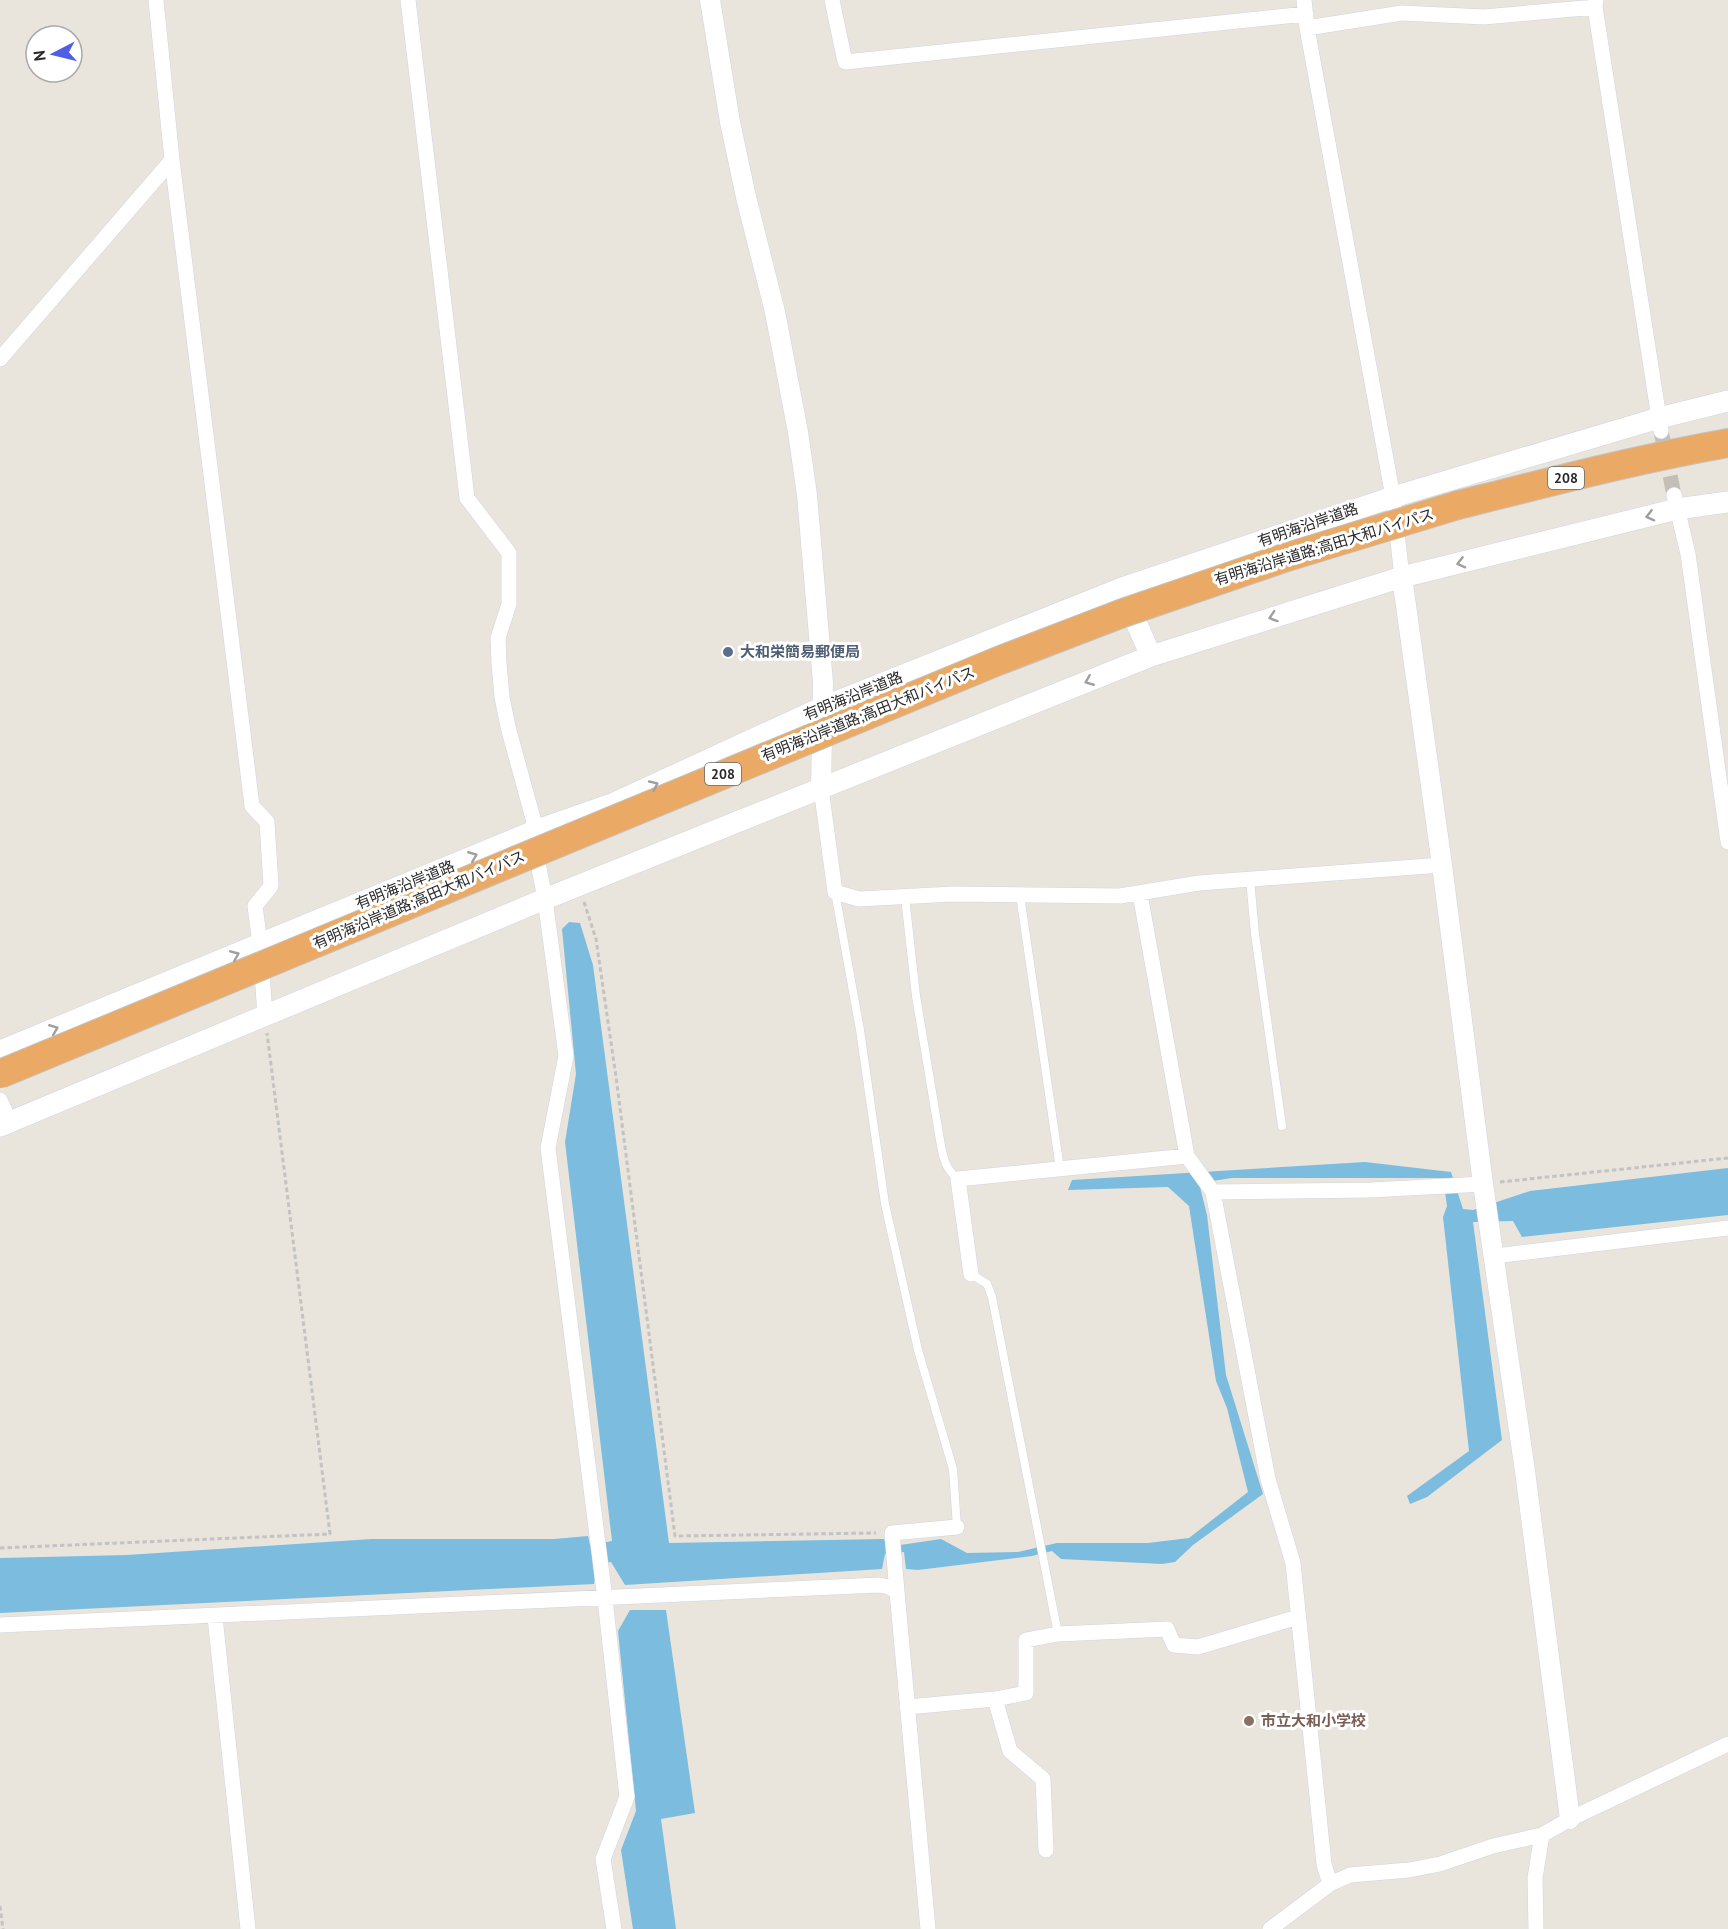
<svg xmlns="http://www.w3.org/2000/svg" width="1728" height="1929" viewBox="0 0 1728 1929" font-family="'PT Sans','Noto Sans JP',sans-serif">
  <rect width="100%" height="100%" fill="#e9e5dc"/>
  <!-- water -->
  <path fill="#7bbcdf" d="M569 922 580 923 593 965 669 1543 884 1539 887 1547 941 1539 967 1553 1018 1552 1057 1543H1148L1189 1538 1248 1492 1227 1408 1216 1381 1189 1206 1168 1187 1068 1190 1072 1180 1365 1162 1451 1172 1463 1209 1473 1210 1530 1191 1728 1168V1215L1522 1237 1513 1221 1473 1222 1502 1440 1427 1497 1410 1504 1407 1496 1469 1451 1443 1217 1447 1206 1443 1178H1232L1199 1183 1207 1215 1226 1375 1263 1494 1193 1545 1175 1562 1162 1564 1061 1559 1052 1551 1032 1556 918 1570 906 1569 904 1552 885 1554 882 1569 625 1585 611 1562 597 1564 594 1584 0 1613V1558L127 1555 372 1539H554L588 1536 590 1545 612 1541 565 1142 576 1074 562 929Z
    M630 1610H666L695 1813 661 1819 676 1929H633L621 1850 636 1811 618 1631Z"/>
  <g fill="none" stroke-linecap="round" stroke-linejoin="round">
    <!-- minor-tunnel -->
    <path stroke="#c3bfb8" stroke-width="15" stroke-dasharray="15 8" stroke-linecap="butt" d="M1661 431 1674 495"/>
    <defs>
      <path id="service" d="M1250 879 1255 934 1282 1126
        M835 892 860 1030 885 1204 918 1350 953 1469 957 1527
        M1020 895 1060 1169
        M905 897 916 996 941 1146C944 1161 946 1169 958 1179
        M971 1274 987 1284 992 1297 1058 1634"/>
      <path id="minor" d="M156 0 172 160 252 806 267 822 271 886 255 906 260 944 265 1016
        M408 0 467 498 509 553V604L498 638 499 663 502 697 508 727 534 822 532 832 545 899 566 1056 548 1148 605 1599 627 1797 603 1859 614 1929
        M832 0 845 62 1306 14
        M1304 0 1307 28 1393 497 1402 577
        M1596 0 1595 7 1661 431
        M1307 28 1402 13 1484 17 1595 7
        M0 359 172 160
        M1674 495 1688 554 1728 842
        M821 788 835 892 859 899 953 894 1120 896 1199 883 1442 865
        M1140 894 1187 1156 1213 1192 1268 1479 1293 1563 1324 1864 1330 1884
        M0 1100 10 1122
        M1213 1192 1371 1190 1483 1184
        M1495 1256 1728 1228
        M971 1274 958 1179 1187 1156
        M897 1592 892 1533 957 1527
        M215 1617 248 1929
        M0 1625 879 1585 889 1587 897 1592 928 1929
        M995 1699 1010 1751 1043 1779 1046 1850
        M907 1707 995 1699 1026 1693V1640L1058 1634 1167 1629 1174 1645 1198 1647 1298 1617
        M1270 1929 1330 1884 1350 1875 1409 1870 1440 1864 1493 1846 1542 1835 1570 1819 1728 1744
        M1536 1929 1535 1878 1542 1835"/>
      <path id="tertiary" d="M710 0 730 122 746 197 775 312 798 432 807 495 823 683 821 788
        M1402 577 1442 865 1483 1184 1525 1471 1570 1819"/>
      <path id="secondary" d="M1126 599 1151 656
        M0 1051 532 832 612 804 823 707 1122 588 1393 497 1659 418 1728 401
        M0 1126 545 899 1151 656 1402 577 1677 509 1728 502"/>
      <path id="motorway" d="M1458 505C1547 483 1637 459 1728 443"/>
    </defs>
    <!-- service casing -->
    <use href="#service" stroke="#d2d3e0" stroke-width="9"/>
    <!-- minor casing -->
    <use href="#minor" stroke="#d2d3e0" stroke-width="16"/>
    <!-- tertiary casing -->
    <use href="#tertiary" stroke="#d2d3e0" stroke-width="21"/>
    <!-- secondary casing -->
    <use href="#secondary" stroke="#d2d3e0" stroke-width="22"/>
    <!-- motorway casing -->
    <use href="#motorway" stroke="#c3c3c3" stroke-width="30"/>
    <!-- path -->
    <path stroke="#c3c3c3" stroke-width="3" stroke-dasharray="4.5 3" stroke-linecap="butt" d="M584 902 596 939 616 1077 675 1536 876 1533
      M1500 1182 1728 1158
      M0 1548 330 1534 267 1033
      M0 1906 3 1929"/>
    <!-- service -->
    <use href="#service" stroke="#fff" stroke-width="8"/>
    <!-- minor -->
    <use href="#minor" stroke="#fff" stroke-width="15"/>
    <!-- tertiary -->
    <use href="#tertiary" stroke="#fff" stroke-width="20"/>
    <!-- secondary -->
    <use href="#secondary" stroke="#fff" stroke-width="21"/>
    <!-- motorway -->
    <use href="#motorway" stroke="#eaaa66" stroke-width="28"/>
    <defs>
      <path id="motorway-bridge" d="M0 1074 998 661 1123 613 1284 558 1458 505"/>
    </defs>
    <!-- motorway-bridge casing -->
    <use href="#motorway-bridge" stroke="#c3c3c3" stroke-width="30" stroke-linecap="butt"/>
    <!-- motorway-bridge -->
    <use href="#motorway-bridge" stroke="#eaaa66" stroke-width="28"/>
  </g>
  <!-- one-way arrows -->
  <defs><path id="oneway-chevron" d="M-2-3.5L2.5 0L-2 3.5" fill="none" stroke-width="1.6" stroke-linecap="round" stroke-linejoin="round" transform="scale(1.5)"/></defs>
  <g stroke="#9f9f9f">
    <use href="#oneway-chevron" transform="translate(1650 516) rotate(166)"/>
    <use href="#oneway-chevron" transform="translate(1461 563) rotate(166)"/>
    <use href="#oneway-chevron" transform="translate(1273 617) rotate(162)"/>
    <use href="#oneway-chevron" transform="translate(1089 681) rotate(158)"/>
    <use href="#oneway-chevron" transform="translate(654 785) rotate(-25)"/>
    <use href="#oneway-chevron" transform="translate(473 856) rotate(-22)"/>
    <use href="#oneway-chevron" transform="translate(235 955) rotate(-23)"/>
    <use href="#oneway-chevron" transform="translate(54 1029) rotate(-22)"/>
  </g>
  <!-- markers -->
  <circle fill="#5c6f8a" stroke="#fff" stroke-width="2" cx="728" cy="652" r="6"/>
  <circle fill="#8d6e63" stroke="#fff" stroke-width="2" cx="1249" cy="1721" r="6"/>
  <g text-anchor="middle" stroke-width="6" stroke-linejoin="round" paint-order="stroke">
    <!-- shield labels -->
    <g fill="#fff" stroke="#696969" stroke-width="1.5">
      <rect x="1548" y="467" width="36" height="22" rx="4.5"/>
      <rect x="705" y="763" width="36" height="22" rx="4.5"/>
    </g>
    <g font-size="14" font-weight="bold" fill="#292929">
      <text x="1566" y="483">208</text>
      <text x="723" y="779">208</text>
    </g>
    <!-- street labels -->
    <g font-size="15" fill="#292929" stroke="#fff">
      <text transform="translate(1308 525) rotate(-19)" y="5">有明海沿岸道路</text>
      <text transform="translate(1324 547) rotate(-17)" y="5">有明海沿岸道路;高田大和バイパス</text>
      <text transform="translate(853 696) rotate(-22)" y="5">有明海沿岸道路</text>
      <text transform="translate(868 714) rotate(-22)" y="5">有明海沿岸道路;高田大和バイパス</text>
      <text transform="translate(405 885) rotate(-22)" y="5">有明海沿岸道路</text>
      <text transform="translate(419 900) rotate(-23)" y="5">有明海沿岸道路;高田大和バイパス</text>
    </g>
    <!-- service labels -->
    <g font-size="15" font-weight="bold" fill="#4e5e75" stroke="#fff" text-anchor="start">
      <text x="740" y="657">大和栄簡易郵便局</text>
    </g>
    <!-- education labels -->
    <g font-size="15" font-weight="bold" fill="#785e54" stroke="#fff" text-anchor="start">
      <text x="1261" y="1726">市立大和小学校</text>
    </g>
  </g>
  <!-- north arrow -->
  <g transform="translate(54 54) rotate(263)"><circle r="28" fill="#ffffff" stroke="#a9a9a9" stroke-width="1.5"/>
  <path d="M0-4.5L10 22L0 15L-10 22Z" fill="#4f5ee4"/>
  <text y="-9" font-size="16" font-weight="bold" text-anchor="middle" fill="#292929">N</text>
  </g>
</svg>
